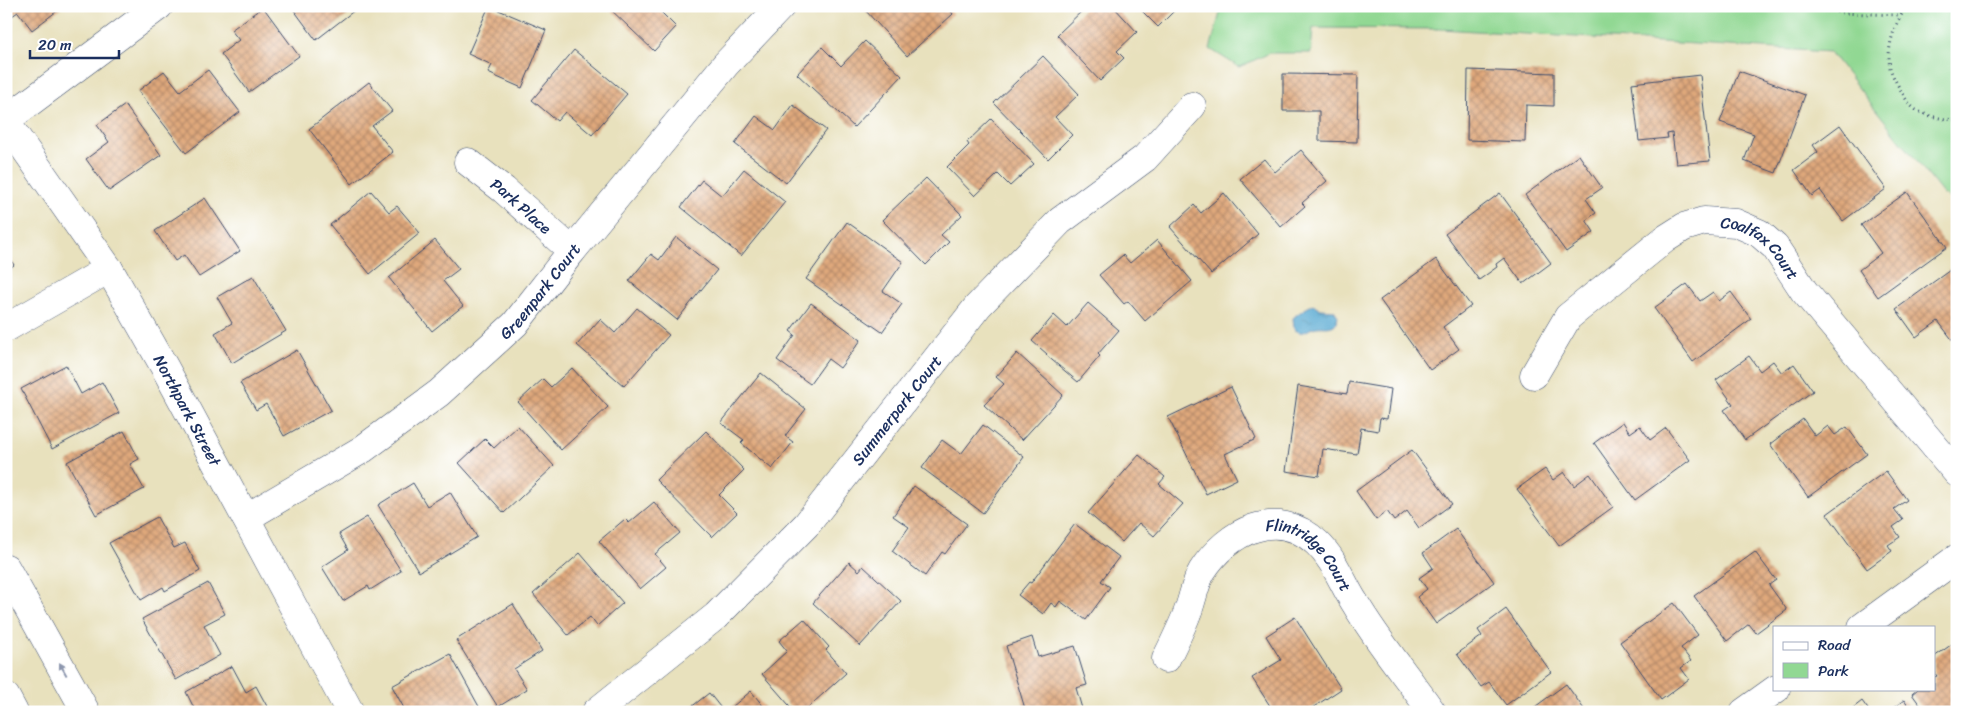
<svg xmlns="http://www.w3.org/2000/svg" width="1963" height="718" viewBox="0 0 1963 718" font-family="Sriracha,sans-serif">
  <defs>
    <pattern id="water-ripples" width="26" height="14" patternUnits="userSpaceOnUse" patternTransform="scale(1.25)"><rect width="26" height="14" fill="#56a9d1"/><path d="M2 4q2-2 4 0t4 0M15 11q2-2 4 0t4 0" fill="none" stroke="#468aad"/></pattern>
    <pattern id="building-cross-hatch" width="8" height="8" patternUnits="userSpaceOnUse" patternTransform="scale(1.25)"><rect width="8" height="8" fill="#dfa87c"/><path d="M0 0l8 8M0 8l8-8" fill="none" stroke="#b48969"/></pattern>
  </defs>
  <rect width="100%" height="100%" fill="#fff"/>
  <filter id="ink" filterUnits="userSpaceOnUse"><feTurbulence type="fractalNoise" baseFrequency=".02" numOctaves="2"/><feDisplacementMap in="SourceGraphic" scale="10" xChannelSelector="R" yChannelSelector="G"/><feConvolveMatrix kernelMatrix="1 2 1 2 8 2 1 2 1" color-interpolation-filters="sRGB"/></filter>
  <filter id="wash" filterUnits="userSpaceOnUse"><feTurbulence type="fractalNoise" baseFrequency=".0096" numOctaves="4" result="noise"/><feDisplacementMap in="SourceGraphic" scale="20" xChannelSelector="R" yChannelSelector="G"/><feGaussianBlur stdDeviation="1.12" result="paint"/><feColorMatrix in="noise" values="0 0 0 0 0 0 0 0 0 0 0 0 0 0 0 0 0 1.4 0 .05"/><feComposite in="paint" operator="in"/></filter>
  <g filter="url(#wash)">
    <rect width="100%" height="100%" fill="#e8e1bd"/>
    <!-- green -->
    <path fill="#91d893" stroke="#568478" d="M1222 6H1957V203L1943 194 1830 52 1441 29 1313 28 1311 53H1270L1239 67 1210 49Z"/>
    <!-- water -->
    <path fill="url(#water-ripples)" stroke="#386c98" d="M1314 305 1321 309 1334 310 1338 316 1337 323C1329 329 1326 326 1317 327 1307 328 1304 337 1294 329L1293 318C1296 315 1309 305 1314 305Z"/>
    <g id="blocks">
      <!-- building -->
      <path fill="url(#building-cross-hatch)" d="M6 6H59L61 8 32 30 18 12 6 20Z
        M291 6H360L316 40Z
        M489 6 546 30 522 88 488 73 492 65 468 54Z
        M607 6H662L659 10 676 27 654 51Z
        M869 6H947L953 14 907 56 865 10Z
        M1087 6H1113L1137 32 1117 51 1124 58 1100 81 1057 35Z
        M1137 6H1179L1158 27Z
        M263 7 299 56 249 92 221 54 239 40 231 30Z
        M865 41 902 76 854 127 797 74 822 47 841 66Z
        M574 50 627 94 592 135 565 112 557 121 532 100Z
        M1043 56 1079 94 1055 117 1072 135 1048 159 994 103Z
        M208 70 240 112 186 153 138 91 164 71 180 91Z
        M1468 70 1554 73V106L1526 105 1525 142 1467 140Z
        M1739 71 1805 95 1776 173 1744 161 1754 134 1720 122Z
        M1283 74 1358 75 1357 142 1319 141V111H1283Z
        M1700 75 1710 161 1676 164 1672 133 1667 134 1668 138 1639 141 1632 83Z
        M369 82 392 111 372 126 393 152 352 184 309 129Z
        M125 105 161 155 109 191 86 159 109 142 97 125Z
        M793 105 826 130 786 183 735 144 756 116 775 130Z
        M991 119 1034 164 1010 186 998 174 975 196 947 167 969 145 967 142Z
        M1840 125 1886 189 1843 221 1820 190 1812 196 1794 170 1818 152 1813 145Z
        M1301 150 1327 181 1302 203 1305 206 1281 227 1240 179 1264 159 1275 172Z
        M1579 155 1602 188 1586 199 1596 213 1586 220 1594 232 1566 252 1525 195Z
        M744 169 785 202 741 256 681 207 702 180 722 196Z
        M926 178 962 215 941 235 949 242 926 265 882 220Z
        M371 191 389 212 397 206 420 233 370 274 330 225Z
        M1907 192 1947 247 1878 297 1859 270 1881 253 1861 225Z
        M1224 193 1258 234 1211 274 1170 227 1194 205 1201 213Z
        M1500 193 1551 263 1523 284 1504 258 1496 264 1497 267 1479 280 1445 234Z
        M205 198 240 251 199 277 184 255 175 261 155 231Z
        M847 222 903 262 883 291 902 304 882 332 806 279Z
        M676 237 717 270 677 320 629 281 651 254 659 260Z
        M435 240 459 269 443 281 463 306 432 331 389 278Z
        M1157 240 1192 281 1145 321 1128 301 1124 304 1099 275 1123 255 1130 263Z
        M6 253 14 265 6 271Z
        M1436 259 1471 306 1443 327 1459 349 1430 370 1380 300Z
        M1957 265V346L1938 321 1916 337 1896 309Z
        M253 276 286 331 232 363 215 333 232 323 217 297Z
        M1687 284 1700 301 1713 292 1719 301 1731 292 1751 319 1693 362 1654 308Z
        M811 303 861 340 840 368 828 359 810 384 777 360 795 335 790 331Z
        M1088 303 1119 330 1098 354 1100 356 1078 382 1046 355 1047 354 1032 341 1054 315 1067 327Z
        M637 308 669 335 624 386 577 345 600 319 615 333Z
        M297 350 331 410 284 436 266 404 256 410 240 383Z
        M1017 353 1063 395 1022 440 984 405 1004 384 996 377Z
        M1749 356 1760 371 1773 361 1782 373 1794 364 1813 391 1745 440 1724 410 1733 404 1716 380Z
        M66 365 81 394 102 382 119 413 52 449 21 389Z
        M572 368 608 407 561 450 518 402 543 379 551 387Z
        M761 373 806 409 785 436 793 442 772 469 741 443 744 440 721 423Z
        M1349 382 1391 389 1387 419 1380 418 1378 431 1361 428 1357 454 1323 449 1319 476 1286 471 1298 386 1347 394Z
        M1231 387 1256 439 1225 454 1237 479 1206 494 1168 417Z
        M1803 419 1815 436 1828 426 1835 435 1847 427 1867 454 1808 497 1770 444Z
        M1623 422 1630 433 1640 426 1650 440 1666 428 1690 460 1635 500 1594 443Z
        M983 425 1024 457 983 513 922 468 942 440 961 454Z
        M518 426 554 466 504 513 459 463 485 439 494 448Z
        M124 431 139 459 130 464 144 489 96 515 67 462Z
        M706 431 744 470 719 495 737 513 712 537 656 480Z
        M1412 450 1452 504 1419 528 1407 511 1394 521 1387 511 1376 520 1356 491Z
        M1139 455 1165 477 1159 484 1183 504 1154 536 1139 523 1122 542 1088 513Z
        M1545 469 1553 480 1564 472 1574 486 1590 474 1613 507 1559 546 1517 489Z
        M1886 471 1907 500 1894 509 1903 520 1893 527 1900 537 1888 545 1892 551 1867 569 1827 514Z
        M413 483 427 506 450 492 477 537 419 572 378 505Z
        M914 486 967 524 945 554 942 552 925 576 892 551 909 527 893 516Z
        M654 502 680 533 655 554 666 567 640 589 599 541 625 519 629 523Z
        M157 517 174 548 185 543 200 571 165 591 163 587 141 600 109 543Z
        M367 517 401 571 370 590 368 586 343 601 322 567 348 550 339 534Z
        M1075 524 1119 557 1101 581 1110 587 1086 620 1060 601 1056 607 1051 603 1043 614 1018 595 1029 582 1031 583Z
        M1456 529 1494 582 1436 624 1417 597 1427 589 1419 578 1433 568 1423 553Z
        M1755 552 1776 580 1769 585 1787 610 1756 633 1749 624 1727 641 1694 596Z
        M580 553 623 603 597 626 590 617 568 635 533 594Z
        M849 562 859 571 863 566 901 601 860 646 813 603Z
        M208 583 225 614 204 625 220 655 176 680 142 619Z
        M1674 603 1698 635 1681 648 1691 661 1681 668 1689 679 1661 700 1620 642Z
        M513 604 542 651 514 669 527 689 498 707 456 640Z
        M1506 609 1551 672 1506 705 1489 682 1481 687 1457 654 1482 636 1478 630Z
        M1295 617 1341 689 1306 712H1274L1252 678 1281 660 1266 636Z
        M804 619 829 647 826 650 846 673 803 712H795L762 674 787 651 779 641Z
        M1032 637 1038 657 1075 646 1087 685 1076 688 1083 712H1026L1006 646Z
        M1955 642 1957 645V711L1925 712 1912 694 1918 689H1934V677L1937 676 1934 672V657Z
        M450 654 482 712H406L392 686Z
        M232 666 246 692 256 686 270 712H196L186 692Z
        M1566 684 1586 712H1528Z
        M751 691 768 712H726Z
        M709 693 724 712H685Z
        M1904 700 1912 712H1888Z
        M1862 701 1870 712H1848Z"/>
    </g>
  </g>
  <g filter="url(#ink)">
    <use href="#blocks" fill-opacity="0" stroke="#3a4a6c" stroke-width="1"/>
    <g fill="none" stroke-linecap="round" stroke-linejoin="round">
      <defs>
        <g id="minor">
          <path d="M6 120 159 6"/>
          <path id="s1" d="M6 122 109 269 165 368 350 712"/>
          <path id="s2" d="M468 162 504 190 572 251"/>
          <path d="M6 328 109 269"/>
          <path id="s3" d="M1534 375 1568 317 1665 239 1684 227 1704 221 1736 223 1759 233 1775 247 1804 291 1957 473"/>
          <path id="s4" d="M246 518 363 449 439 393 515 324 572 251 726 64 781 6"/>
          <path d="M1862 627 1957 558"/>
          <path id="s5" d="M1166 659C1174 643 1182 627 1188 611 1193 598 1195 583 1202 571 1227 532 1277 505 1317 543 1335 560 1342 583 1355 603 1377 641 1407 676 1432 712"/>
          <path id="s6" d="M596 712 716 616 807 524 978 306 1060 221 1145 158 1192 106"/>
          <path d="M1744 712 1776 689"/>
        </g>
        <path id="major" d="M6 568 86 712
          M6 697 14 712"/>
      </defs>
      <!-- minor casing -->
      <use href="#minor" stroke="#3a4a6c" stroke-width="29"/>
      <!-- major casing -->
      <use href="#major" stroke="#3a4a6c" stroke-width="29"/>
      <!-- path -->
      <path stroke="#3a4a6c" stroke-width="3" stroke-dasharray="1 4" stroke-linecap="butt" d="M1823 6 1840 13 1901 15
        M1907 6C1895 23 1886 47 1890 68 1892 75 1896 82 1900 89 1904 96 1909 105 1916 110 1929 117 1942 119 1957 120"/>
      <!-- minor -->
      <use href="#minor" stroke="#fff" stroke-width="28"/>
      <!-- major -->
      <use href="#major" stroke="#fff" stroke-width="28"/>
    </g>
    <!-- one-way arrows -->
    <defs><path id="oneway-solid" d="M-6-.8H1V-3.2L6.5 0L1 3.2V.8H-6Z" transform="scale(1.25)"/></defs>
    <use fill="#8d97ae" href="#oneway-solid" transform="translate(63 669) rotate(-119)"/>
  </g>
  <g text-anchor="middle" stroke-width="4.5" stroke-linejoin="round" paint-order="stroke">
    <!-- street labels -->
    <g font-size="16" fill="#1b2f5e" stroke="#fff">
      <text dy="6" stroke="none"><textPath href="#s2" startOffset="69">Park Place</textPath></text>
      <text dy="6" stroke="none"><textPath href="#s3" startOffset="301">Coalfax Court</textPath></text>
      <text dy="6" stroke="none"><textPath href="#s4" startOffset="374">Greenpark Court</textPath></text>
      <text dy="6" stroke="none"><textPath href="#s1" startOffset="341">Northpark Street</textPath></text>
      <text dy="6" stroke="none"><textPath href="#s6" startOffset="428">Summerpark Court</textPath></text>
      <text dy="6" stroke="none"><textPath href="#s5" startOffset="232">Flintridge Court</textPath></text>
    </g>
  </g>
  <!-- margin -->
  <rect width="1963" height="718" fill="none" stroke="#fff" stroke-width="25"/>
  <!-- legend -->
  <rect x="1773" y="626" width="162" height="65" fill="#ffffff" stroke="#a4acbf"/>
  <rect x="1783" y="642" width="25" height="8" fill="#ffffff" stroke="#a4acbf"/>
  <text x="1818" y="650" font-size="15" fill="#1b2f5e">Road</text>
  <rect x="1783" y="663" width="25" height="15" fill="#91d893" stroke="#a4acbf"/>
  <text x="1818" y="676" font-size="15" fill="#1b2f5e">Park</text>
  <!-- scale -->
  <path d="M30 50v8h89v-8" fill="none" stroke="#1b2f5e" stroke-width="2.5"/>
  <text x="38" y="50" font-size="15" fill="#1b2f5e" stroke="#ffffff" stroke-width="4" paint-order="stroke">20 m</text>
</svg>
